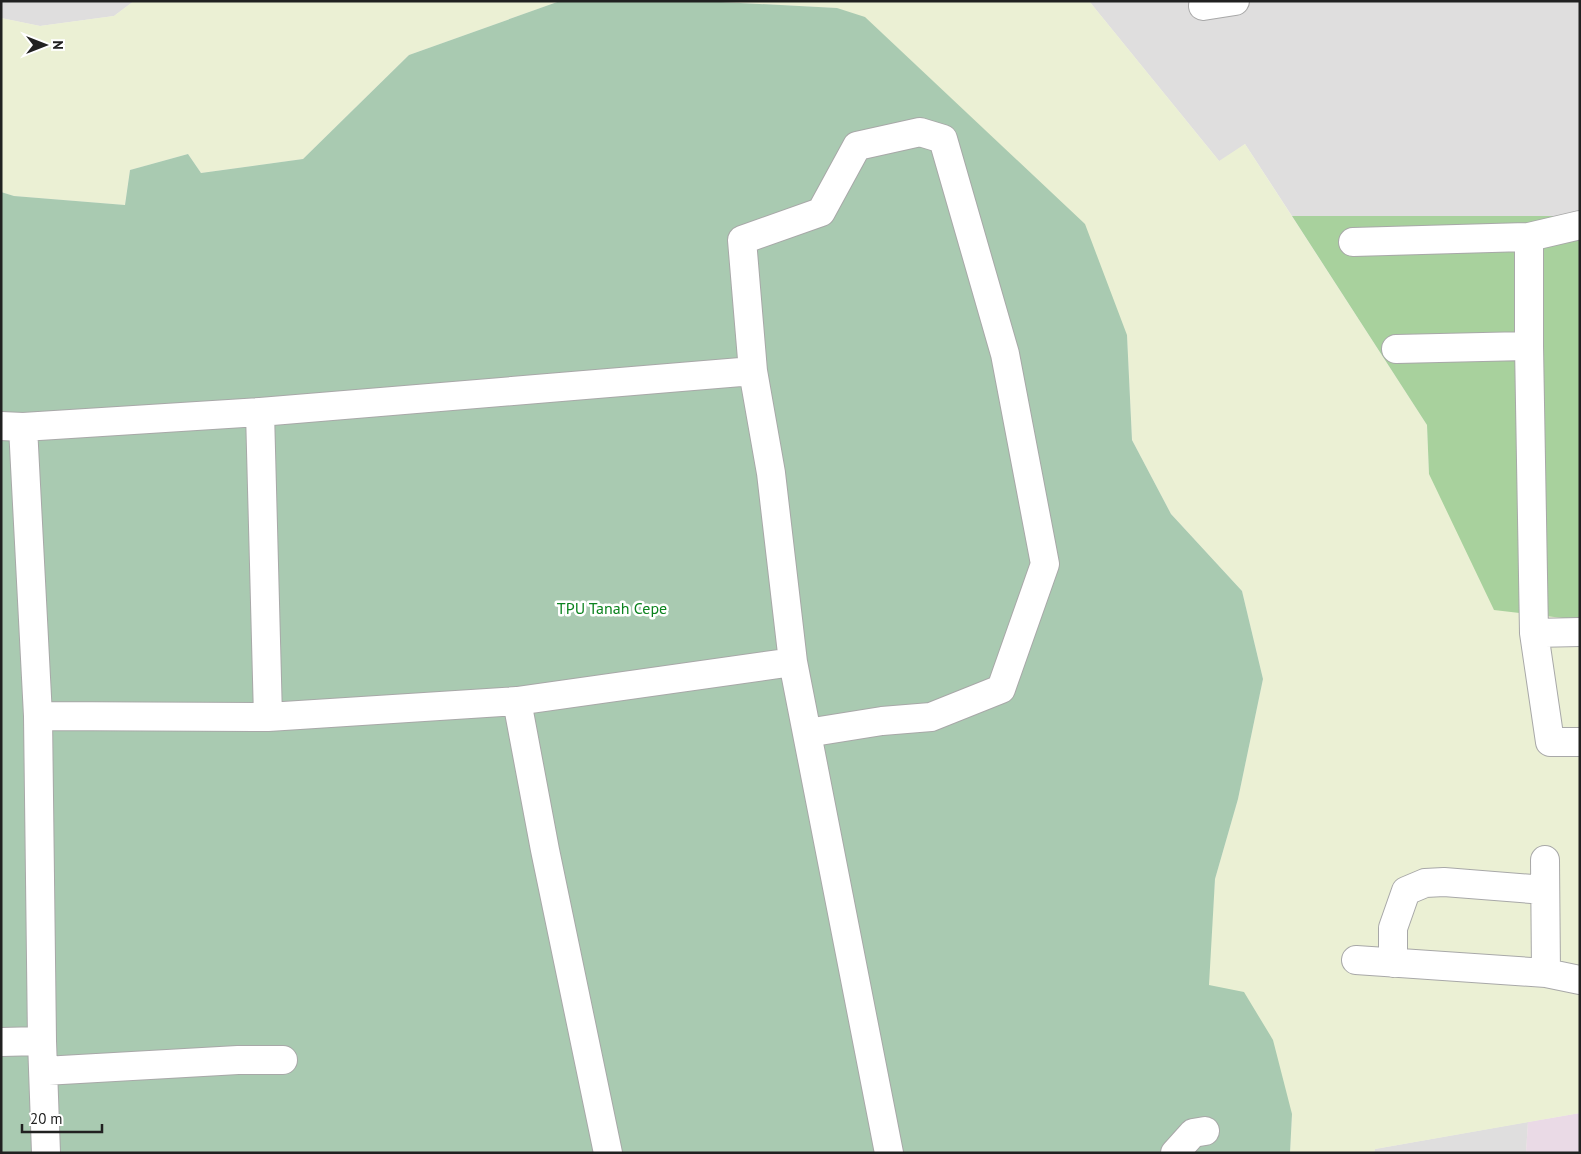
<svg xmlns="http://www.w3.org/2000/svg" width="1581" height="1154" viewBox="0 0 1581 1154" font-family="'PT Sans',sans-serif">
  <rect width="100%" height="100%" fill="#f1efe8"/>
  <!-- residential -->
  <path fill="#dfdede" d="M1 1H134L114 16 40 26 1 18Z
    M1089 1H1580V216H1292L1245 144 1220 162Z
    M1528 1122 1526 1153H1374L1375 1149Z"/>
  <!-- industrial -->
  <path fill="#eadae6" d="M1580 1113V1153H1526L1528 1122Z"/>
  <!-- farmland -->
  <path fill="#ebf0d4" d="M134 1H560L409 55 303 159 201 173 188 154 130 170 125 205 14 196 1 192V18L40 26 114 16Z
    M702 1H1089L1219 161 1245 144 1427 425 1429 474 1580 620V1113L1375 1149 1374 1153H1290L1292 1114 1208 985 1215 879 1238 799 1263 679 1242 591 1171 514 1132 440 1127 335 837 8Z"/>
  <!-- forest -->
  <path fill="#a8d19d" d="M1292 216H1580V620L1494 610 1429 474 1427 425Z"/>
  <!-- cemetery -->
  <path fill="#a9cab1" d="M560 1H702L837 8 865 17 1085 224 1127 335 1132 440 1171 514 1242 591 1263 679 1238 799 1215 879 1209 985 1244 992 1273 1040 1292 1114 1290 1153H1V192L14 196 125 205 130 170 188 154 201 173 303 159 409 55Z"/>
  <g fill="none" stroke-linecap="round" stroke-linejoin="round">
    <defs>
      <path id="minor" d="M1203 6 1235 1
        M1580 225 1529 237V346L1534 633 1550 742H1580
        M1353 242 1529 237
        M1396 349 1529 346
        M260 412 268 717
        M1 426 23 427 260 412 753 371
        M23 427 38 716 42 1041 46 1153
        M1534 633 1580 632
        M517 701 545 850 608 1153
        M38 716 268 717 517 701 793 662
        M807 733 882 721 931 717 1001 689 1045 564 1005 354 943 139 920 132 857 146 821 212 742 240 753 371 771 473 793 662 889 1153
        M1545 860 1546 973
        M1356 960 1546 973 1580 980
        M1393 963V928L1406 891 1425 883 1444 882 1545 890
        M1 1042 42 1041
        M44 1071 238 1060H283
        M1175 1153 1193 1133 1205 1131"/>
    </defs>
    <!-- minor casing -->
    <use href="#minor" stroke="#a8a8a8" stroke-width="30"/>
    <!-- minor -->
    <use href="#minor" stroke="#fff" stroke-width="28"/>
  </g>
  <g text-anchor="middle" stroke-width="5" stroke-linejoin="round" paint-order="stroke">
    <!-- park labels -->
    <g font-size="16" fill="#0c831f" stroke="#fff">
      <text x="612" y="614">TPU Tanah Cepe</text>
    </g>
  </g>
  <!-- border -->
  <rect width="1581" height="1154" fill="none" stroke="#212121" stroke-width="5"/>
  <!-- north arrow -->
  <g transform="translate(45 45) rotate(90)" stroke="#ffffff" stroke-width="4" paint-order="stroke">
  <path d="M0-4L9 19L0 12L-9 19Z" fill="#212121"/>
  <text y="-8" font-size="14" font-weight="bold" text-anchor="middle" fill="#212121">N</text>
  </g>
  <!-- scale -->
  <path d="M22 1124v8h80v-8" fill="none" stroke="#212121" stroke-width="2.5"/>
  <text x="30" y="1124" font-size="15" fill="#212121" stroke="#ffffff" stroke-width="4" paint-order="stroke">20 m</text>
</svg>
